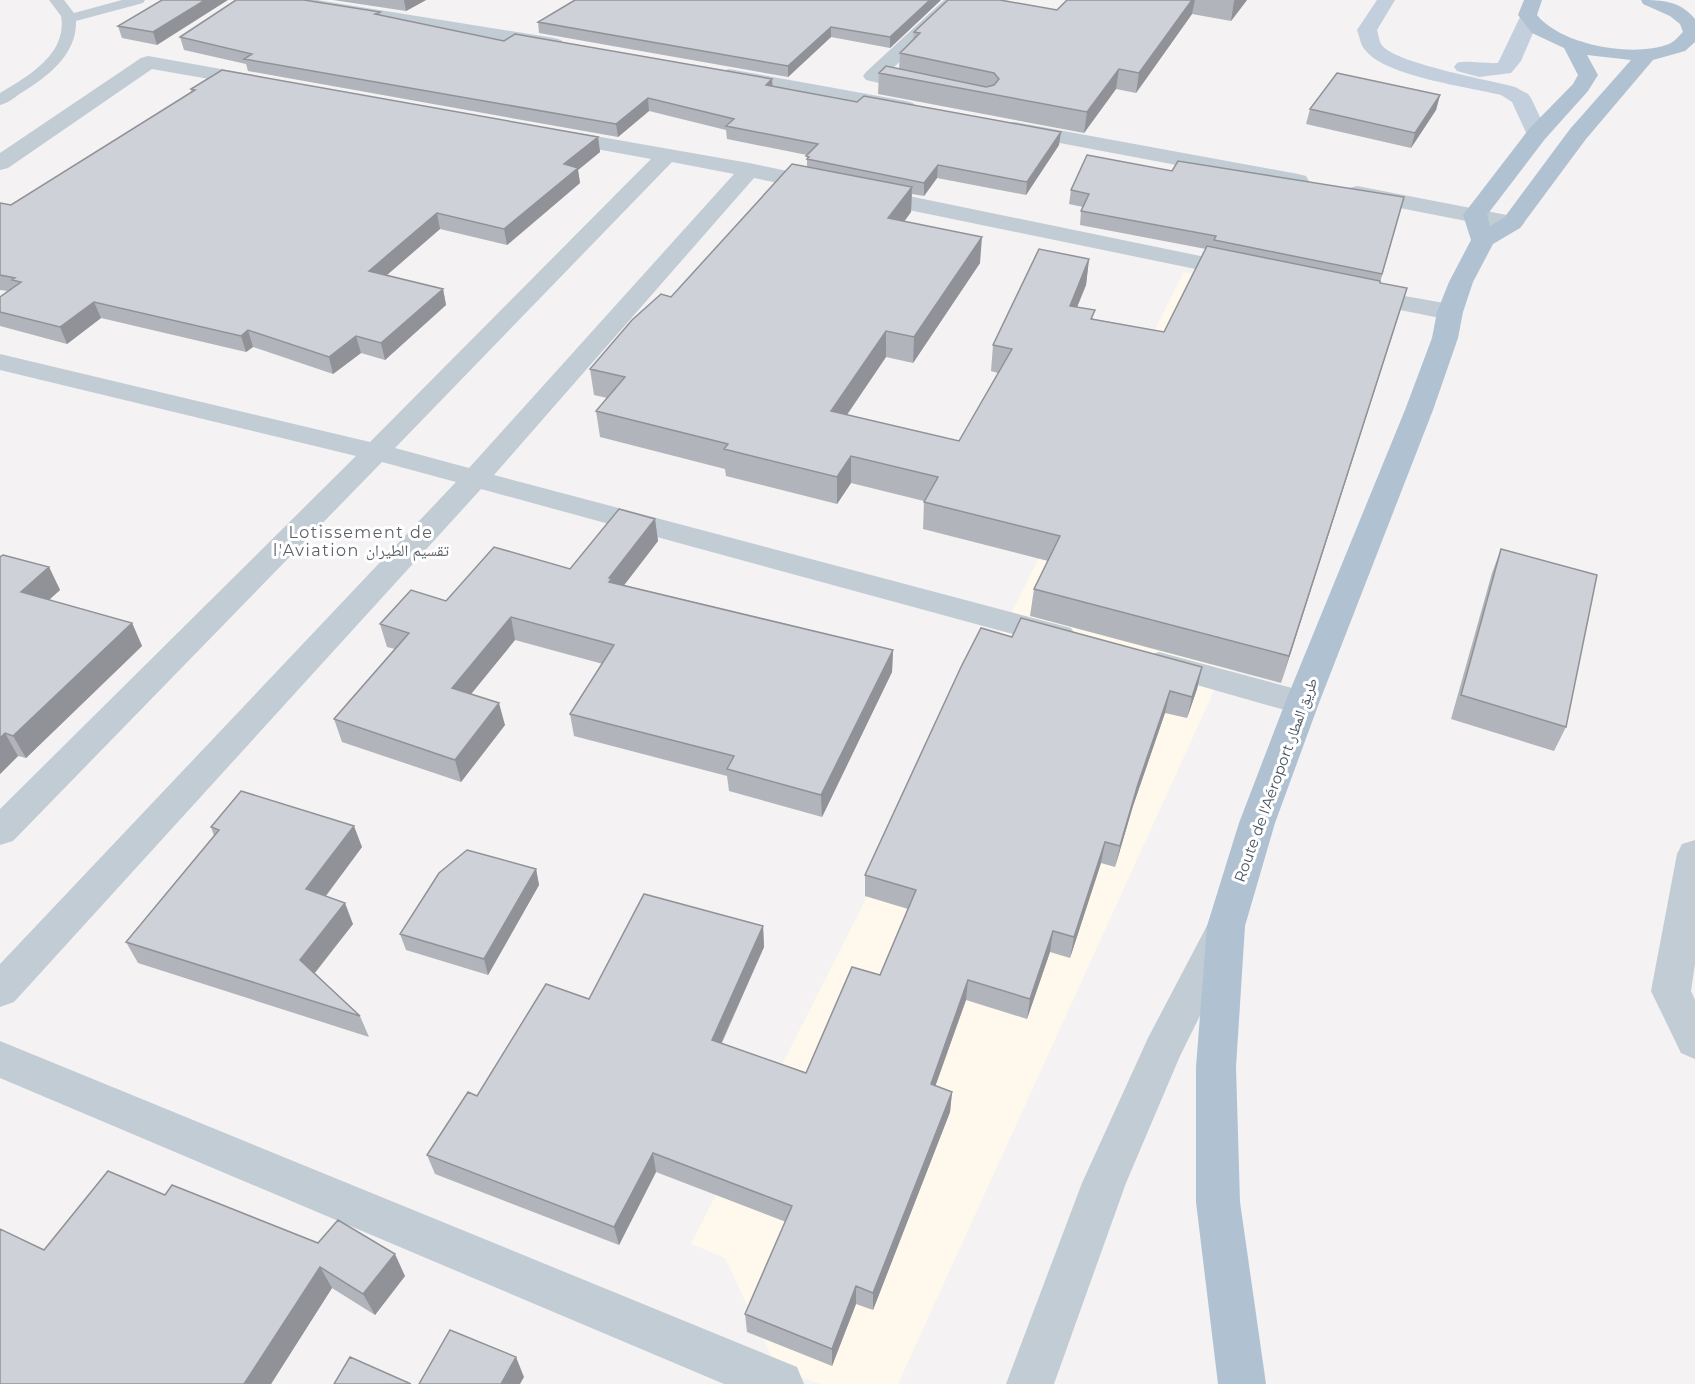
<svg xmlns="http://www.w3.org/2000/svg" width="1695" height="1384" viewBox="0 0 1695 1384" font-family="Montserrat,'Noto Naskh Arabic',sans-serif">
  <rect width="100%" height="100%" fill="#f4f2f2"/>
  <!-- commercial -->
  <path fill="#fef9ec" d="M1184 272 1399 316 1382 314 1247 673 1224 669 898 1384H821L778 1370 725 1258 691 1244Z"/>
  <g fill="none" stroke-linecap="round" stroke-linejoin="round">
    <!-- lane -->
    <path fill="#c2ccd4" fill-rule="evenodd" d="M49 0H64L74 13 122 0H145L143 3 76 21C77 55 47 77 21 93 14 98 8 103 0 105V93C27 77 68 54 61 16Z"/>
    <!-- street -->
    <path fill="#c2ccd4" fill-rule="evenodd" d="M273 0H317L554 38 561 40 564 44 561 48 554 50 282 6 275 4Z
      M944 0H964L888 73 930 83 933 87 930 91 923 93 866 80 863 76 866 72Z
      M148 56 260 76 267 78 270 82 267 86 260 88 152 69 8 168 0 170V153L141 58Z
      M729 69 906 101 913 103 916 107 913 111 906 113 722 79 719 75 722 71Z
      M1015 122 1298 174 1306 176 1309 181 1306 186 1298 188 1007 133 1004 128 1007 123Z
      M555 129 749 163 1244 265 1253 267 1256 272 1253 277 1244 279 754 178 494 475 1071 628 1076 636 1071 644 1060 647 481 489 14 1002 0 1007V964L456 482 382 462 13 841 0 845V809L356 456 0 370V354L370 442 651 159 547 140 544 135 547 130ZM672 162 734 174 469 468 395 448Z
      M1357 186 1512 216 1520 218 1524 223 1520 228 1512 230 1349 198 1346 193 1349 188Z
      M1359 288 1450 304 1459 307 1463 312 1459 317 1450 320 1350 300 1347 295 1350 290Z
      M1159 652 1314 694 1319 703 1314 712 1302 715 1148 671 1143 663 1148 655Z
      M1695 840V964L1691 991 1695 1000V1059L1681 1053 1651 991 1677 854 1682 844Z
      M1223 915 1236 920 1242 931 1180 1056 1126 1183 1054 1384H1006L1082 1183 1148 1038 1210 920Z
      M0 1041 797 1367 804 1384H724L0 1078Z"/>
    <!-- secondary -->
    <path fill="#c3cfdc" fill-rule="evenodd" d="M1377 0H1395L1377 30C1378 34 1379 40 1381 44 1392 63 1490 80 1515 87L1528 94 1531 98 1548 134 1545 139 1537 140 1529 139 1512 102 1501 95C1468 87 1386 76 1366 51 1360 45 1360 37 1357 30Z
      M1529 13 1536 15 1539 19 1521 61 1511 73 1479 77 1457 71 1454 67 1457 63C1467 60 1485 64 1498 63L1519 19 1522 15Z"/>
    <!-- primary -->
    <path fill="#b0c1d2" fill-rule="evenodd" d="M1524 0H1542L1537 15C1561 45 1633 58 1669 44 1674 42 1679 36 1683 32L1680 24 1670 16 1643 4 1641 0C1663 0 1680 1 1695 19V42L1685 51 1653 60 1586 139 1520 228 1493 244 1473 282 1463 312 1458 338 1433 410 1319 703 1275 823 1245 926 1236 1067 1240 1202 1266 1384H1218L1196 1202V1067L1207 926 1239 823 1285 703 1405 410 1432 338 1437 312 1449 282 1471 240 1463 215 1529 129 1573 84 1578 75 1564 48 1532 33 1518 15ZM1587 55 1631 60 1570 129 1504 218 1490 226 1487 215 1545 139 1588 91 1598 75Z"/>
  </g>
  <!-- wall -->
  <path fill="#b1b4ba" d="M162 0 157 45 122 38 118 26Z
    M333 0H426L406 11Z
    M575 0H941L890 48 831 37 788 77 539 33 538 22Z
    M1067 0H1247L1231 21 1192 14 1136 93 1116 89 1084 133 878 94 879 73 899 69 900 53 913 39 914 32 1057 10Z
    M380 12V15L504 41 773 86 1059 145 1026 195 937 178 924 196 912 194 911 212 904 222 980 263 913 363 886 357 847 415 959 441 998 373 991 371 993 345 1089 259 1086 285 1077 307 1094 319 1164 332 1206 249 1080 225 1081 211 1083 207 1069 204 1071 190 1172 171 1404 197 1380 283 1399 314 1281 683 1030 616 1034 589 1048 561 923 529 924 501 851 483 837 504 726 476 725 469 600 437 596 411 607 398 594 395 590 369 671 297 807 166V155L727 139 726 130 649 111 618 137 248 71 246 64 184 50 180 37Z
    M191 89 598 137 600 152 578 170 580 183 507 245 440 229 387 275 443 289 446 305 385 360 361 353 333 374 253 347 246 352 101 318 67 344 0 326V297L8 291 0 290V203L11 205 191 92Z
    M1440 95 1436 110 1411 148 1306 124 1310 109Z
    M655 519 658 541 624 585 893 650 892 672 822 817 729 791 727 776 574 736 570 714 603 664 515 640 471 694 505 725 461 782 342 742 334 719 395 649 387 647 380 624 446 601 570 569Z
    M1501 549 1566 727 1554 751 1451 719 1492 573Z
    M0 557 49 567 60 590 49 600 132 623 142 646 26 758 18 756 0 774Z
    M1012 637 1202 667 1197 689 1187 718 1165 713 1133 806 1115 867 1101 863 1070 958 1050 952 1027 1019 966 1000 935 1086 952 1092 950 1112 873 1310 856 1304 832 1366 747 1332 745 1314 786 1222 656 1172 619 1245 435 1174 427 1155 477 1096 589 999 763 926 764 947 722 1043 806 1073 880 975 908 909 865 896V875Z
    M211 827 362 847 326 896 353 924 315 973 360 1016 369 1037 138 963 126 942 214 836Z
    M536 869 539 885 488 975 406 950 400 934Z
    M165 1195 318 1243 405 1276 375 1315 332 1288 271 1384H0L44 1250Z"/>
  <!-- shaded-wall -->
  <path fill="#909297" d="M205 0H228L157 45 153 32Z
    M404 0H426L406 11Z
    M930 0H941L890 48V37Z
    M1192 0H1195L1192 14 1136 93 1139 73Z
    M1235 0H1247L1231 21 1234 1Z
    M831 27V37L788 77V66Z
    M1119 69 1116 89 1084 133 1087 112Z
    M772 79 773 92 766 85Z
    M1440 95 1436 110 1411 148 1415 133Z
    M648 98 649 111 618 137 616 124Z
    M1061 132 1059 145 1026 195 1027 182Z
    M598 137 600 152 578 170 580 183 507 245 504 229 564 164Z
    M938 165 937 178 924 196V183Z
    M912 187 911 212 888 243V218Z
    M437 213 440 229 373 287 369 271Z
    M982 237 980 263 913 363 914 337Z
    M1089 259 1086 285 1067 332 1070 306Z
    M1407 288 1399 314 1281 683 1289 656Z
    M443 289 446 305 385 360 381 343Z
    M94 302 101 318 67 344 60 327Z
    M248 330 253 347 246 352 241 336Z
    M886 331V357L831 438V411Z
    M356 336 361 353 333 374 329 357Z
    M851 456V483L837 504V477Z
    M655 519 658 541 615 597 613 604 609 578Z
    M49 567 60 590 33 614 21 592Z
    M511 617 515 640 458 710 452 688Z
    M132 623 142 646 26 758 13 736Z
    M893 650 892 672 822 817 821 795Z
    M1202 667 1197 689 1187 718 1192 697Z
    M1170 691 1165 713 1133 806 1115 867 1120 846 1138 784Z
    M499 703 505 725 461 782 455 760Z
    M5 733 18 756 0 774V738Z
    M354 826 362 847 315 910 306 889Z
    M1105 842 1101 863 1070 958 1074 937Z
    M536 869 539 885 488 975 484 959Z
    M345 903 353 924 309 980 300 960Z
    M763 926 764 947 714 1059 712 1040Z
    M1053 931 1050 952 1027 1019 1030 999Z
    M968 980 966 1000 929 1104 931 1084Z
    M952 1092 950 1112 873 1310V1293Z
    M653 1153 656 1172 619 1245 614 1227Z
    M395 1254 405 1276 375 1315 363 1294Z
    M320 1267 332 1288 271 1384H244Z
    M856 1286V1304L832 1366V1349Z
    M516 1357 524 1377 520 1384H501Z"/>
  <!-- building -->
  <path fill="#ced1d8" stroke="#909297" stroke-width="1.5" d="M162 0H205L153 32 118 26Z
    M236 0H304L380 12 375 14 504 41 515 34 772 79 766 85 857 102 864 96 1061 132 1027 182 938 165 924 183 807 159 809 157 806 156 818 144 726 126 734 119 648 98 616 124 244 59 252 54 180 37Z
    M575 0H930L890 37 831 27 788 66 538 22Z
    M948 0H1000L1057 10 1067 0H1192L1139 73 1119 69 1087 112 879 73 886 66 986 87 994 85 999 79 994 73 900 53 920 33 914 32Z
    M222 70 598 137 564 164 578 168 504 229 437 213 369 271 443 289 381 343 356 336 329 357 248 330 241 336 94 302 60 327 0 312V297L21 282 12 280 15 278 0 275V203L11 205 195 90 191 89Z
    M1337 73 1440 95 1415 133 1310 109Z
    M1087 155 1172 171 1178 161 1404 197 1382 274 1214 240 1216 236 1081 211 1089 194 1071 190Z
    M792 164 912 187 888 218 982 237 914 337 886 331 831 411 959 441 1012 349 993 345 1039 249 1089 259 1070 306 1095 310 1091 319 1164 332 1207 246 1380 281V283L1407 288 1289 656 1034 589 1060 536 924 502 938 477 851 456 837 477 724 449 728 444 596 411 625 377 590 369 632 320 661 294 671 297Z
    M619 509 655 519 609 578H612L609 582 893 650 821 795 727 769 734 756 570 714 614 645 511 617 452 688 499 703 455 760 334 719 409 633 380 624 411 590 446 601 494 547 570 569Z
    M1501 549 1597 575 1566 727 1461 695Z
    M3 555 49 567 21 592 132 623 13 736 5 733 0 738V557Z
    M1021 618 1202 667 1192 697 1170 691 1138 784 1120 846 1105 842 1074 937 1053 931 1030 999 968 980 931 1084 952 1092 873 1293 856 1286 832 1349 745 1314 792 1206 653 1153 614 1227 427 1155 468 1092 477 1096 546 984 589 999 644 894 763 926 712 1040 806 1073 852 967 880 975 916 890 865 875 961 667 981 628 1012 637Z
    M241 791 354 826 306 889 345 903 300 960 360 1016 126 942 219 830 211 827Z
    M467 850 536 869 484 959 400 934 439 873Z
    M108 1171 165 1195 172 1185 318 1243 338 1220 395 1254 363 1294 320 1267 244 1384H0V1229L44 1250Z
    M450 1330 516 1357 501 1384H419Z
    M350 1357 411 1384H334Z"/>
  <g text-anchor="middle" stroke-width="6" stroke-linejoin="round" paint-order="stroke">
    <!-- street labels -->
    <g font-size="15" fill="#485562" stroke="#fff">
      <text transform="translate(1276 780) rotate(-70)" y="5">Route de l'Aéroport طريق المطار</text>
    </g>
    <!-- neighbourhood labels -->
    <g font-size="16" letter-spacing="1.5" fill="#5d6268" stroke="#fff">
      <text x="361" y="538">Lotissement de<tspan x="361" dy="18">l'Aviation تقسيم الطيران</tspan></text>
    </g>
  </g>
</svg>
